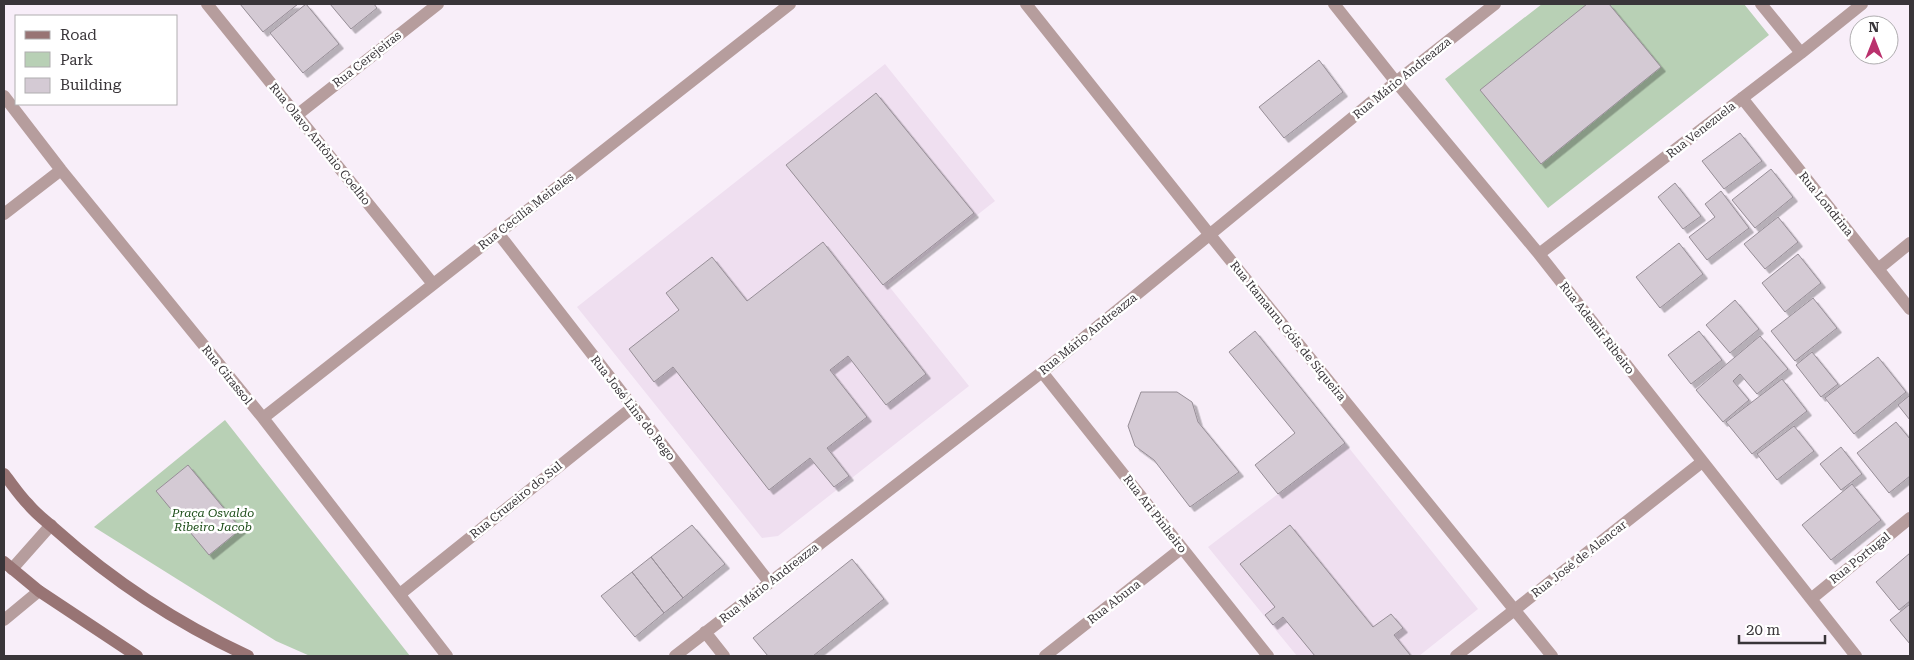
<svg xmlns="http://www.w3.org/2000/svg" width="1914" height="660" viewBox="0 0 1914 660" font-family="'Roboto Serif',serif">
  <defs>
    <filter id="shadow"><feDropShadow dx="4.5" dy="4.5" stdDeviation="0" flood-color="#0004"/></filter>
  </defs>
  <rect width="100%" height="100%" fill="#f8eef9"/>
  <!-- built -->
  <path fill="#efdff0" d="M885 64 995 201 888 285 969 386 778 536 762 538 577 307Z
    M1345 443 1478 609 1419 656H1297L1208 547Z"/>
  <!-- green -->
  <path fill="#b8d0b5" d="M1542 4H1744L1769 35 1548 208 1445 79Z
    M225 420 410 656H310L276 641 94 527Z"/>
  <!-- building -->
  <path fill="#d4cad4" stroke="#978e97" filter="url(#shadow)" d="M240 4H298L263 32Z
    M306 4 339 44 303 73 270 33Z
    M330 4H374L377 8 351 29Z
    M1587 4H1609L1661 67 1541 164 1480 90Z
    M1319 60 1343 92 1284 138 1259 107Z
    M876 93 974 213 883 285 786 165Z
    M1740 133 1762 161 1724 189 1702 161Z
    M1771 169 1793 197 1755 228 1732 200Z
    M1675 183 1701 216 1683 229 1658 197Z
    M1721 191 1749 228 1707 260 1689 237 1715 217 1705 204Z
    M1778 217 1798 242 1765 269 1744 244Z
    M823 242 926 374 886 405 848 356 830 370 867 417 827 448 849 476 834 487 810 458 769 490 673 367 654 382 629 349 679 310 666 293 712 257 747 301Z
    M1679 243 1703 274 1660 308 1636 277Z
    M1798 254 1821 283 1785 312 1762 283Z
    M1813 298 1837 328 1795 361 1771 331Z
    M1735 300 1759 329 1730 353 1706 325Z
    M1255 331 1345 443 1278 494 1255 465 1295 433 1229 352Z
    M1699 331 1722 360 1691 384 1668 355Z
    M1760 336 1788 369 1757 394 1740 374 1733 381 1749 400 1723 422 1696 390Z
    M1812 352 1838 384 1821 397 1796 365Z
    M1878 357 1906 392 1854 434 1825 398Z
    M1782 379 1807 411 1752 454 1726 422Z
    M1141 392H1177L1192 402 1198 422 1239 472 1190 507 1154 460 1135 446 1128 426Z
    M1910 395V420L1898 405Z
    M1896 422 1910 439V476L1889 493 1857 453Z
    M1794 426 1814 451 1777 480 1757 454Z
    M1841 447 1862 474 1841 490 1820 464Z
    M188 465 241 529 209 555 156 491Z
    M1852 484 1881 520 1831 560 1802 525Z
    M692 525 725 564 683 598 651 557Z
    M1290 525 1373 627 1391 614 1403 628 1394 635 1411 656H1315L1283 617 1273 625 1265 615 1275 607 1240 564Z
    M1910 553V601L1899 610 1876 582Z
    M651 557 683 598 664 613 632 572Z
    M852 559 884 599 813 656H768L753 638Z
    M632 572 664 613 635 637 601 596Z
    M1910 604V644L1890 620Z"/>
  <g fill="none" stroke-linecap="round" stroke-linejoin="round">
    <!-- street -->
    <path stroke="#b69d9d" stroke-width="12" d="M207 4 433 284
      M1026 4 1210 235 1552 656
      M1334 4 1396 82 1539 254 1856 656
      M1761 4 1801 53
      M4 96 61 170 263 418 447 656
      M1742 98 1910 309
      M297 115 438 4
      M4 214 61 170
      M498 233 769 582
      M1539 254 1801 53 1862 4
      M1878 269 1910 243
      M1042 372 1268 656
      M263 418 790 4
      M12 569 51 525
      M400 594 633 407
      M1811 599 1910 518
      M4 620 39 591
      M705 632 724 656
      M675 656 1042 372 1396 82 1495 4
      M1045 656 1182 548
      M1456 656 1702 462"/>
    <!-- secondary -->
    <path stroke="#987474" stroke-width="12" d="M4 474C12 484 19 495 28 504 36 514 47 522 56 530 113 581 179 624 248 656
      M4 562 39 591 137 656"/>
  </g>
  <g text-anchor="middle" stroke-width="5" stroke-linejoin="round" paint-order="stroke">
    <!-- street labels -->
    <g font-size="12" fill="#393539" stroke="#fff">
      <text transform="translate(367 59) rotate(-38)" y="4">Rua Cerejeiras</text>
      <text transform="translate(1402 78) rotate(-39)" y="4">Rua Mário Andreazza</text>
      <text transform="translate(1701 130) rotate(-38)" y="4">Rua Venezuela</text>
      <text transform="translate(320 144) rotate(51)" y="4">Rua Olavo Antônio Coelho</text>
      <text transform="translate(1826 204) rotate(51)" y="4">Rua Londrina</text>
      <text transform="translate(526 211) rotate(-38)" y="4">Rua Cecília Meireles</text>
      <text transform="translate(1597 328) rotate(52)" y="4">Rua Ademir Ribeiro</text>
      <text transform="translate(1288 331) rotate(51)" y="4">Rua Itamauru Góis de Siqueira</text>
      <text transform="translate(1088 334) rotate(-39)" y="4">Rua Mário Andreazza</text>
      <text transform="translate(227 375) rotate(51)" y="4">Rua Girassol</text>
      <text transform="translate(633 408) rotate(52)" y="4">Rua José Lins do Rego</text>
      <text transform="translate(516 500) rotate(-39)" y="4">Rua Cruzeiro do Sul</text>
      <text transform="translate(1155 514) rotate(52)" y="4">Rua Ari Pinheiro</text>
      <text transform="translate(1860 558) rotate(-39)" y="4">Rua Portugal</text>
      <text transform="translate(1579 559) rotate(-38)" y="4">Rua José de Alencar</text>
      <text transform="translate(769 583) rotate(-38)" y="4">Rua Mário Andreazza</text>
      <text transform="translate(1114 602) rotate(-38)" y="4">Rua Abuna</text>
    </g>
    <!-- park labels -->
    <g font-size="12" font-style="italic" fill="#1e4e1a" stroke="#fff">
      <text x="213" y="517">Praça Osvaldo<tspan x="213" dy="14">Ribeiro Jacob</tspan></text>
    </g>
  </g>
  <!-- border -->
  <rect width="1914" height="660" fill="none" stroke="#393539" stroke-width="10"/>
  <!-- legend -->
  <rect x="15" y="15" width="162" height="90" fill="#ffffff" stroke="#b0aeb0"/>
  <rect x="25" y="31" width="25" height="8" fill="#987474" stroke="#b0aeb0"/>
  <text x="60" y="40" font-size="15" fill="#393539">Road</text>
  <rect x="25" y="52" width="25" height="15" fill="#b8d0b5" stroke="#b0aeb0"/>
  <text x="60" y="65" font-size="15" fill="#393539">Park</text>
  <rect x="25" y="78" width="25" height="15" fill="#d4cad4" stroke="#b0aeb0"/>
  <text x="60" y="90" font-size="15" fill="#393539">Building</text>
  <!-- north arrow -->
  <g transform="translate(1874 40)"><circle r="24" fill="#ffffff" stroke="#b0aeb0"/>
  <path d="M0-4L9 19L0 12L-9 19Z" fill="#ba316d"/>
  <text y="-8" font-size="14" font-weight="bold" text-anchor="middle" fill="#393539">N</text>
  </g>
  <!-- scale -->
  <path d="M1739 635v8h86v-8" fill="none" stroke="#393539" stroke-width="2.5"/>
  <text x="1746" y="635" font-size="15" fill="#393539" stroke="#ffffff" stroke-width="4" paint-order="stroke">20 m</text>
</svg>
